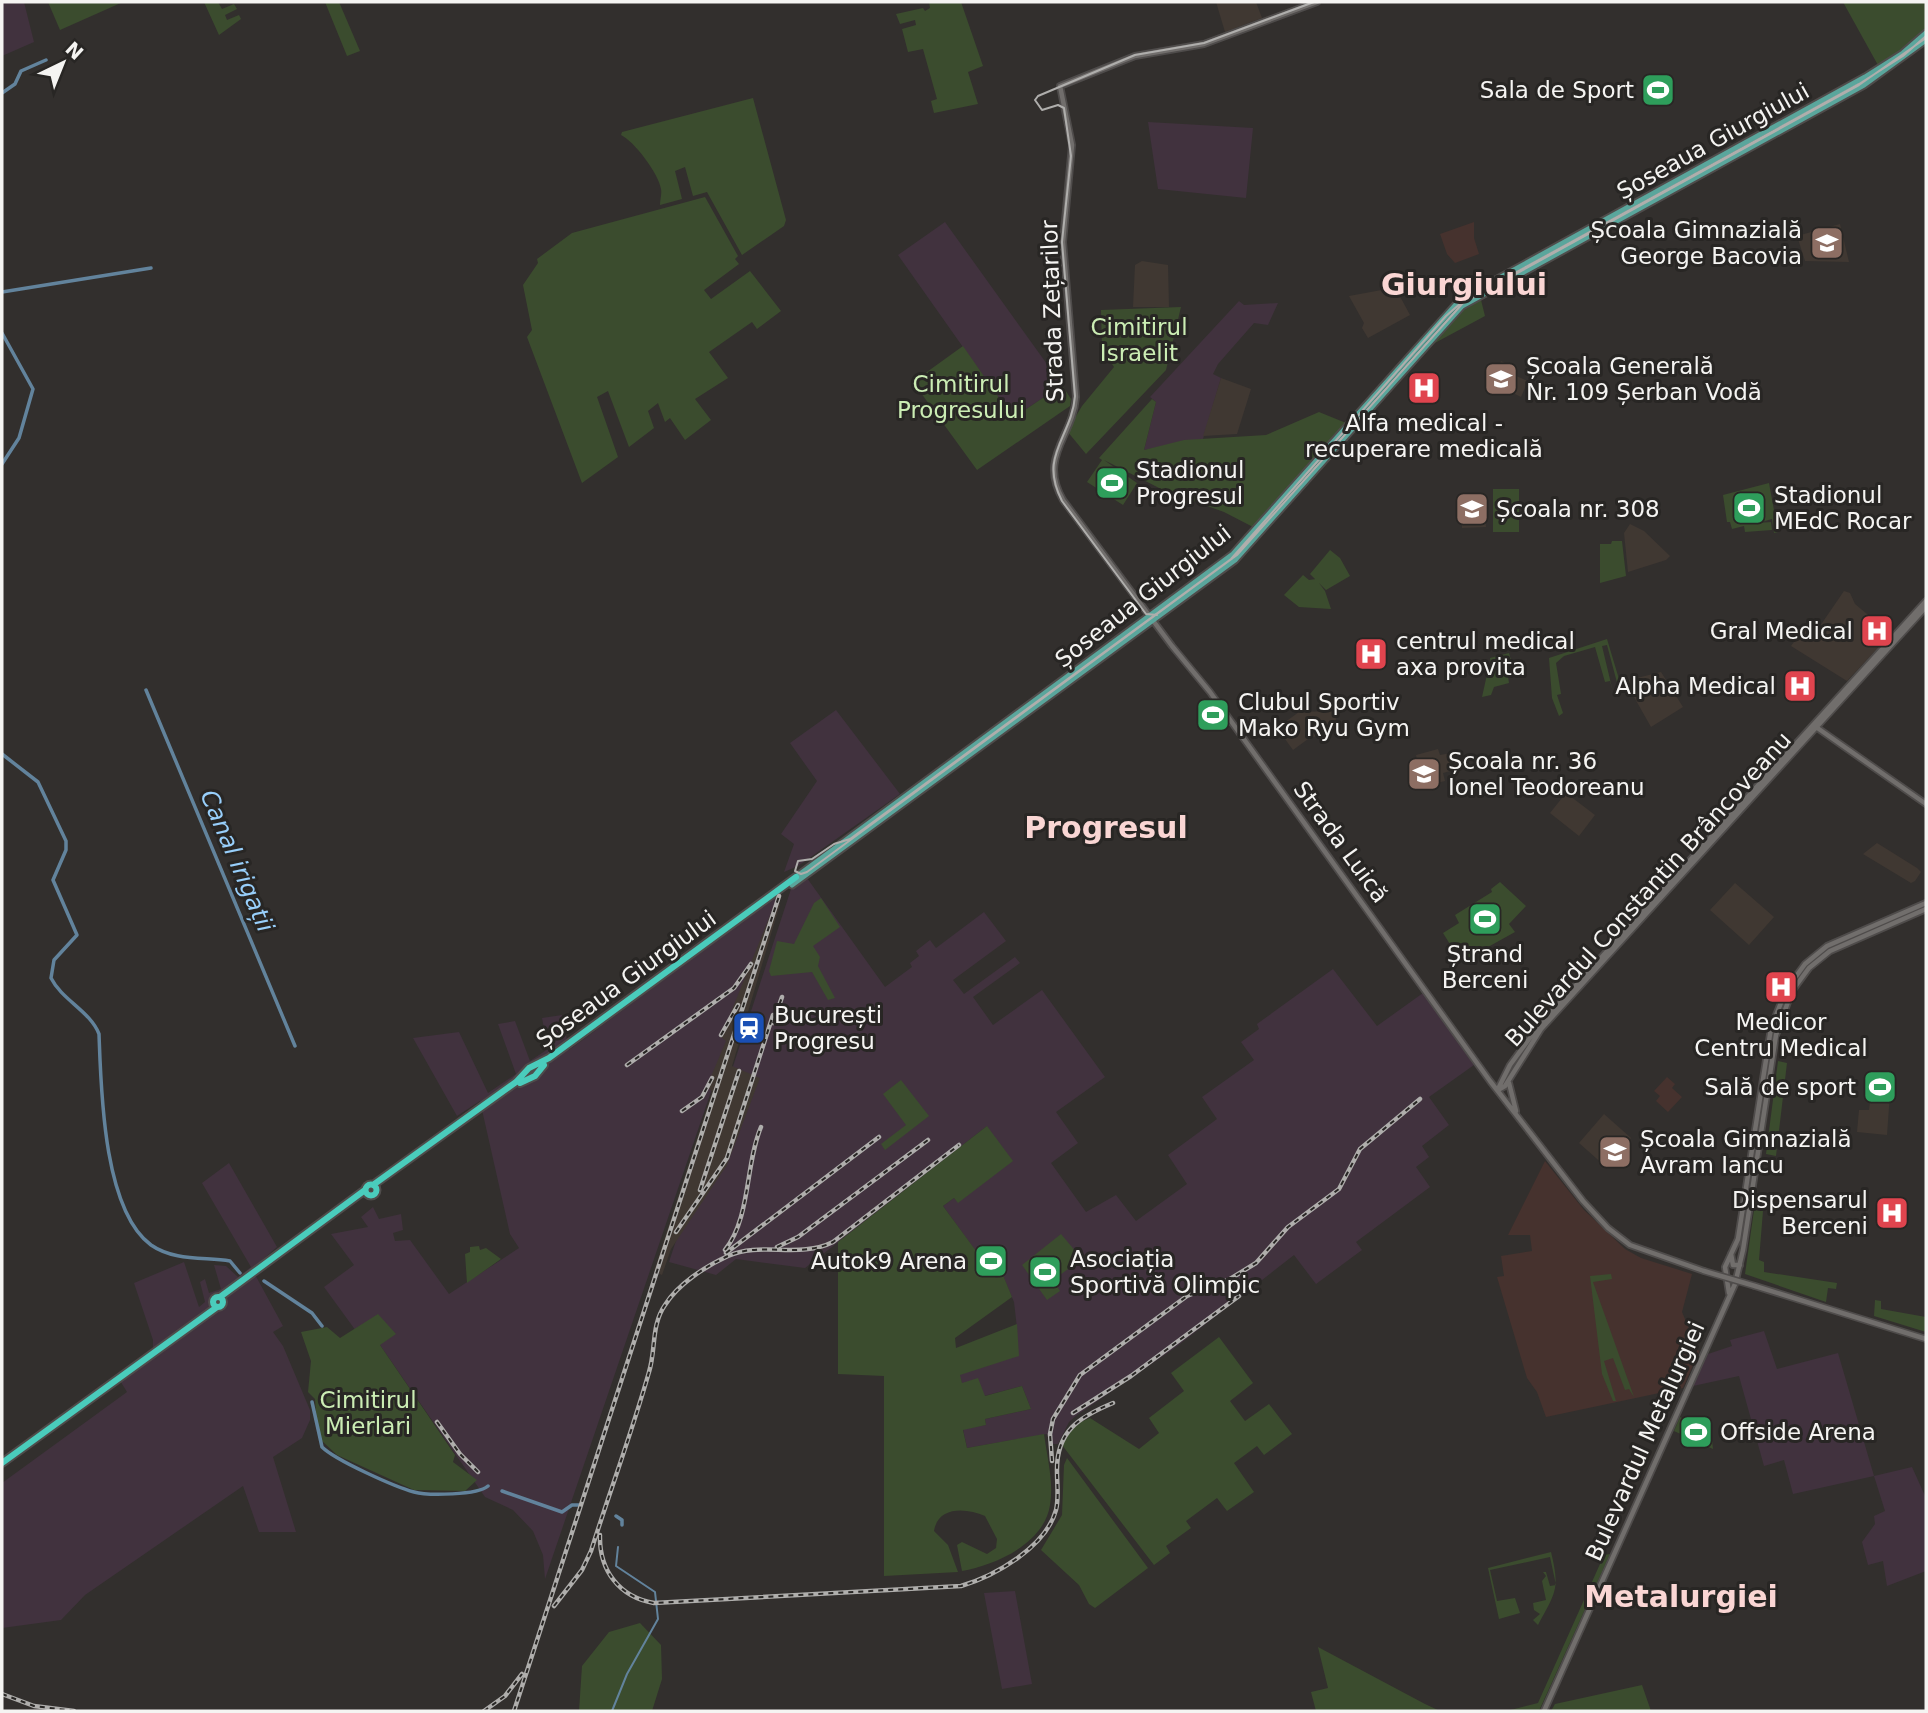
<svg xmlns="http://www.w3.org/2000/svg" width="1928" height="1713" viewBox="0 0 1928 1713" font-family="'DejaVu Sans',sans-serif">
  <rect width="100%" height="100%" fill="#322f2d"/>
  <!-- commercial -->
  <path fill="#46322e" d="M1474 222V238L1479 254 1455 263 1447 254 1440 234Z
    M1667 1077 1675 1084 1672 1088 1682 1097 1668 1112 1656 1101 1660 1096 1654 1091Z
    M1545 1161 1584 1210 1625 1249 1641 1258 1692 1274 1682 1312 1699 1352 1683 1388 1546 1417 1537 1392 1527 1378 1497 1277 1504 1276 1501 1256 1532 1251 1530 1235H1508Z"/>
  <!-- industrial -->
  <path fill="#41323e" d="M2 2H24L34 42 2 56Z
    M1148 122 1253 128 1246 198 1158 189Z
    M945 222 1062 385 1013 418 898 255Z
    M1239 301 1244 305 1278 303 1268 325 1254 323 1218 364 1213 374 1221 378 1203 439 1144 450 1156 402 1150 397Z
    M836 710 900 794 798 866 784 872 794 844 781 834 817 781 790 743Z
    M807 878 885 987 912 967 910 963 919 956 916 951 930 940 936 948 984 912 1006 941 953 980 964 994 1015 957 1020 963 973 997 993 1025 1042 990 1105 1077 1056 1112 1078 1143 1051 1163 1086 1212 1116 1195 1136 1221 1187 1184 1168 1155 1217 1119 1202 1097 1254 1060 1241 1042 1259 1029 1257 1024 1333 969 1377 1026 1423 993 1474 1065 1429 1097 1449 1125 1422 1146 1429 1157 1416 1167 1430 1187 1356 1242 1362 1250 1316 1284 1294 1255 1176 1347 1077 1415 1069 1422 1058 1444H1050L1047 1434 967 1448 963 1429 986 1425 985 1419 1031 1409 1022 1386 984 1396 962 1383 959 1375 1017 1328 1014 1302 1003 1276 996 1279 943 1206 954 1198 958 1202 987 1126 805 1268 736 1259 716 1275 669 1262 791 889Z
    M778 895 545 1579 543 1555 533 1531 513 1510 485 1497 380 1345 383 1321 378 1315 356 1331 324 1287 354 1265 331 1234 368 1227 361 1217 373 1207 379 1219 401 1214 403 1230 393 1233 395 1241 410 1240 449 1294 519 1248 510 1234 480 1101 457 1116 413 1038 459 1032 488 1093 516 1074 498 1024 515 1021 530 1061 548 1049 542 1018 562 1015 569 1050Z
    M229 1163 277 1247 252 1269 283 1326 273 1332 283 1346 310 1410V1420L302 1438 273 1457 296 1532H259L243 1486 85 1595 61 1620 2 1628V1483L127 1392 119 1379 153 1355V1340L134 1283 184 1262 199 1307 205 1302 200 1282 205 1279 209 1293 221 1289 214 1265 226 1266 238 1277 251 1267 202 1183Z
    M1764 1331 1777 1369 1838 1353 1874 1476 1912 1467 1926 1498V1571L1887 1586 1883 1561 1868 1565 1862 1542 1875 1524 1874 1516 1885 1511 1874 1476 1793 1494 1784 1460 1764 1466 1739 1376 1693 1386 1708 1354 1732 1346 1730 1340Z
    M1015 1591 1032 1684 1002 1689 984 1593Z"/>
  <!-- built -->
  <path fill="#403832" d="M1216 2H1256L1262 18 1225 32Z
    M1840 224 1849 262 1805 261 1797 236Z
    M1142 261 1168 265 1169 307H1133L1135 265Z
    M1387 289 1389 292 1396 289 1410 315 1368 338 1362 328 1364 323 1349 296Z
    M1501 361 1517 369 1514 375 1528 381 1521 397 1491 382Z
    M1221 378 1251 389 1237 434 1203 436Z
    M1484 503 1486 527 1462 528V506Z
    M1630 524 1644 531 1670 556 1666 560 1628 572 1624 533Z
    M1844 591 1850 593 1855 604 1891 634 1847 681 1791 646 1810 620 1820 626Z
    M1661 672 1683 707 1651 727 1625 681Z
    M1335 711 1337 729 1308 739 1293 750 1277 728 1299 712Z
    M1438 749 1440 755 1451 753 1454 770 1443 773 1445 781 1423 786 1416 755Z
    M1566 793 1595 815 1579 836 1550 813Z
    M1877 843 1917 868 1921 872 1915 881 1911 883 1863 854Z
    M1735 883 1774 917 1749 945 1710 910Z
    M775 903 780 904 732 1066 760 1078 727 1165 671 1249 662 1275 654 1271 712 1092 707 1086 726 1041 721 1037Z
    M1873 1077 1891 1079 1887 1135 1857 1132 1859 1110H1869Z
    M1604 1114 1631 1138 1605 1166 1579 1143Z"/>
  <!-- green -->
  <path fill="#3b4c2e" d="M48 2H123L60 30Z
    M204 2H218L222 9 234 4 237 9 225 15 227 20 239 15 241 19 219 35Z
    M325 2H339L360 51 347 56Z
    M929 2H961L983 66 968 72 978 104 934 113 931 101 937 99 923 49 908 52 902 29 916 25 915 20 900 24 896 14 923 8 925 11 930 8Z
    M1843 2H1926V29L1879 67Z
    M753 98 786 220 784 226 742 255 707 192 693 196 685 167 675 171 682 199 660 205C660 200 662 194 661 189 659 174 634 141 621 135L622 132Z
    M705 197 738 256 735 259 739 264 704 290 711 299 750 271 781 311 757 329 752 322 709 352 728 378 695 399 711 420 685 440 670 418 665 422 658 403 648 411 654 428 629 447 608 391 597 397 618 457 582 483 527 337 532 330 523 285 538 263 537 259 572 233Z
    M1481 300 1485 316 1433 344 1464 310Z
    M1181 307 1166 370 1086 454 1067 431 1082 406 1114 367 1102 349 1101 310Z
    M963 346 1013 418 1062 385 1071 399 1070 406 977 470 913 382Z
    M1152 399 1156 402 1144 450 1184 440 1266 435 1319 412 1346 423 1253 527 1224 512 1163 490 1104 460 1137 483 1123 505 1087 482 1102 460 1099 458Z
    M1769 483 1778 532 1774 533 1772 519 1758 523 1771 522 1772 530 1745 532 1744 526 1732 529 1730 522H1727L1723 495Z
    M1493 489H1519V532H1493Z
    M1612 541H1622L1626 576 1600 583V544H1611Z
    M1330 550 1340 558 1350 576 1326 590 1310 574Z
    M1303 575 1309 580 1316 579 1325 591 1331 609 1299 607 1284 595Z
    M1607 639 1622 689 1619 690 1607 645 1602 646 1613 692 1610 681 1605 682 1595 647 1564 656 1556 663 1561 694 1557 695 1563 713 1559 716 1552 698 1549 658Z
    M1509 653 1512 664 1503 666 1507 670 1509 683 1494 687 1491 695 1482 697 1488 670 1492 669 1490 658Z
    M1500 882 1526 906 1509 924 1515 932 1461 962 1443 933 1459 923 1455 915 1492 892 1491 889Z
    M821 898 840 927 813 946 820 957 818 966 835 998 828 1000 812 972 771 976 769 971 777 941 794 944 814 903Z
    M1778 1061 1787 1063 1776 1156 1766 1154Z
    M901 1080 929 1116 885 1150 881 1144 906 1125 883 1094Z
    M987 1126 1013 1161 958 1203 954 1198 943 1206 996 1278 1003 1275 1012 1297 955 1338 956 1348 1017 1324 1019 1356 960 1375 962 1383 978 1378 985 1396 1022 1386 1031 1409 985 1419 986 1425 963 1430 967 1448 1044 1434C1047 1457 1054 1482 1050 1505 1044 1544 995 1565 962 1571L957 1545 962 1542 987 1554 996 1548 997 1539 985 1516C966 1508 938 1506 934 1531L948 1545 958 1572 884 1576V1376L838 1374V1242Z
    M1754 1210 1763 1211 1759 1260 1764 1262V1272L1837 1283 1836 1289 1828 1288 1826 1302 1745 1274Z
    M1061 1234 1082 1259 1053 1280 1060 1291 1047 1300 1022 1265Z
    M479 1246 480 1250 486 1248 501 1259 467 1283 465 1254 470 1252V1247Z
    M1611 1274 1612 1279 1593 1282 1634 1397 1629 1389 1625 1390 1613 1358 1604 1361 1616 1401H1613L1602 1374 1590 1276Z
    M1875 1300 1881 1301V1309L1926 1317V1332L1874 1316Z
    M378 1314 396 1334 380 1345 455 1455 453 1462 477 1480 465 1491 414 1490 337 1455 322 1441 317 1425 315 1399 308 1392 311 1361 301 1332 327 1327 340 1338Z
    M1219 1337 1253 1383 1230 1401 1245 1421 1269 1404 1292 1434 1264 1455 1257 1446 1234 1463 1254 1492 1227 1511 1217 1498 1186 1521 1191 1528 1166 1546 1170 1553 1154 1565 1062 1445 1074 1425 1090 1418 1139 1449 1159 1433 1149 1418 1184 1391 1171 1373Z
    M1680 1417 1711 1432 1713 1449 1674 1431Z
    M1067 1458 1148 1568 1095 1608 1089 1604 1079 1585 1041 1550 1062 1515 1064 1465Z
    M1551 1552C1560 1589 1556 1592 1538 1625L1533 1620 1540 1614 1534 1610 1533 1603 1546 1600 1542 1581 1546 1576 1543 1572H1546L1550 1586 1556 1585 1550 1557 1490 1570 1497 1601 1515 1598 1520 1613 1499 1619 1488 1568Z
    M1610 1554 1539 1711H1507L1538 1703 1604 1555Z
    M640 1623 661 1645 662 1679 652 1711H579L582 1666 609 1632Z
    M1318 1647 1425 1704 1440 1711H1316L1311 1692 1328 1688Z
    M1642 1685 1651 1711H1551L1555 1704Z"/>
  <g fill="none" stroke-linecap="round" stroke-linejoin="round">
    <!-- stream -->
    <path stroke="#62839c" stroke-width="2" d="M612 1711 627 1674 658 1619 655 1592 616 1566 618 1547"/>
    <!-- canal -->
    <path stroke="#62839c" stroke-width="3.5" d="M2 93 15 84 21 71 46 60
      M2 292 151 268
      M2 333 33 389 19 438 2 464
      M146 690 295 1046
      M2 754 38 782 66 841V850L53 880 77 935 54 960 51 978C62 1000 90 1011 99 1034 101 1088 103 1210 151 1245 174 1261 204 1257 230 1261L240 1273
      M264 1281 312 1313 322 1326
      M312 1402 322 1447C335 1460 395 1487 414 1492 428 1496 478 1495 488 1486
      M502 1491 562 1512 572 1505H580
      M616 1516 622 1520V1525"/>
    <defs>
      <path id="secondary" d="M1317 2 1204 44 1135 56 1060 86 1072 145 1063 242 1076 397C1073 437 1038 457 1063 500L1172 646 1210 692 1490 1081 1583 1201 1608 1228 1630 1245 1704 1271
        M1816 727 1926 804
        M1509 1083 1516 1111
        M1498 1089 1510 1065 1538 1027 1926 601
        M1498 1090 1505 1086 1541 1029 1926 607
        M1731 1254 1733 1265H1740
        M1755 1286 1926 1339
        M1729 1293 1725 1267 1738 1239 1771 1028 1786 990 1805 964 1827 946 1926 903
        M1544 1711 1735 1284 1743 1250 1776 1035 1792 991 1809 968 1830 951 1926 909"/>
      <path id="primary" d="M796 877 1233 554 1461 299 1865 77 1903 53 1926 33
        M792 885 1235 560 1462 306 1864 85 1926 40"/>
      <path id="highway" d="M520 1083 535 1076 544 1065
        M365.5 1190a5.5 5.5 0 1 1 11 0a5.5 5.5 0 1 1-11 0Z
        M373 1185 516 1082 529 1068 549 1058 796 877
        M213 1302a5 5 0 1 1 10 0a5 5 0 1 1-10 0Z
        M220 1297 365 1190
        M2 1463 217 1307"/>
    </defs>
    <!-- secondary casing -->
    <use href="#secondary" stroke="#4f4c4b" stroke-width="8"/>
    <!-- primary casing -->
    <use href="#primary" stroke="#4f4c4b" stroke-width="9"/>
    <!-- highway casing -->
    <use href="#highway" stroke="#4f4c4b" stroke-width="10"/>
    <!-- secondary -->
    <use href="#secondary" stroke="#716e6c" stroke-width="4.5"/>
    <!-- primary -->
    <use href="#primary" stroke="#5aa69c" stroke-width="5"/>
    <!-- highway -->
    <use href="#highway" stroke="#4accbc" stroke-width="6"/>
    <!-- tram -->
    <path stroke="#afaeac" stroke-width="2" d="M1926 36 1903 56 1859 84 1462 302 1446 316 1231 559 850 839 834 844 812 859 798 861 795 871 801 874 807 872 1237 555 1463 303 1859 85 1926 38
      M1157 615 1146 614 1062 501C1038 455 1072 437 1075 396L1062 242 1071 156 1064 108 1058 105 1042 110 1035 100 1038 96 1135 55 1204 43 1314 2"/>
    <defs>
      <path id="rail" d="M773 1023 782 997
        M721 1035 738 1005
        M627 1065 734 988 751 964
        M682 1111 702 1097 712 1078
        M700 1190 739 1071
        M676 1232 727 1158 773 1015
        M777 1247 798 1237 928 1140
        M725 1250C751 1217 745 1165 761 1127
        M726 1253 879 1137
        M1073 1413 1131 1376 1239 1296
        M437 1422 460 1454 478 1472
        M1052 1461 1050 1434 1053 1419 1080 1375 1187 1296 1230 1279 1256 1263 1288 1227 1339 1189 1360 1149 1420 1099
        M600 1535C599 1570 619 1597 654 1603L961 1586C995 1576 1046 1547 1056 1510 1059 1498 1057 1485 1057 1472 1056 1431 1079 1417 1113 1403
        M554 1606 582 1570 591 1551C610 1491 632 1432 649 1372 656 1350 651 1325 665 1305 678 1284 706 1266 728 1256 761 1241 799 1259 833 1242L959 1145
        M2 1694 34 1706 74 1711
        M484 1711 505 1696 522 1674
        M514 1711 779 896"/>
    </defs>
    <!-- rail casing -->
    <use href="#rail" stroke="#afaeac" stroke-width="4.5"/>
    <!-- rail -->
    <use href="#rail" stroke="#282624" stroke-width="2" stroke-dasharray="5" stroke-linecap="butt"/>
    <defs>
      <path id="secondary-bridge" d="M1704 1271 1755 1286"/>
    </defs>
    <!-- secondary-bridge casing -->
    <use href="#secondary-bridge" stroke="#4f4c4b" stroke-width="8" stroke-linecap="butt"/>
    <!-- secondary-bridge -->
    <use href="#secondary-bridge" stroke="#716e6c" stroke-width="4.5"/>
  </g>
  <!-- icons -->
  <defs>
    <symbol id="stadium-square" viewBox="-11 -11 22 22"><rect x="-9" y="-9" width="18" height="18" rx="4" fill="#2e9e5b" stroke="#282624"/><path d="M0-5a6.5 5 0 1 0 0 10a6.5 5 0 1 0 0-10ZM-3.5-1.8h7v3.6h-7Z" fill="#fff"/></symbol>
    <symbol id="university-square" viewBox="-11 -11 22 22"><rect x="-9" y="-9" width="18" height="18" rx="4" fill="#8d6e63" stroke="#282624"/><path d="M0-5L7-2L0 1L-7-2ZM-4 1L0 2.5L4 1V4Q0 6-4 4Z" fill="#fff"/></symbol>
    <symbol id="hospital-square" viewBox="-11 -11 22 22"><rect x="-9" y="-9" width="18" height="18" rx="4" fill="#e0444e" stroke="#282624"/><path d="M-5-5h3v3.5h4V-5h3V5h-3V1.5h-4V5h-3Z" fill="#fff"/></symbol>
    <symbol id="station-square" viewBox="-11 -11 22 22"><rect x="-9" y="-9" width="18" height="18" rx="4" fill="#1a4fb4" stroke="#282624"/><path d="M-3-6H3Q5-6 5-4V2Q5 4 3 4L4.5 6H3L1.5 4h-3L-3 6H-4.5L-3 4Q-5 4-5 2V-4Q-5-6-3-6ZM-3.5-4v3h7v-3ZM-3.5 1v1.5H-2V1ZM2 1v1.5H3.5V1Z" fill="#fff"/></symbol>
  </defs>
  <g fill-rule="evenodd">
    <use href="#stadium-square" x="1639" y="71" width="38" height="38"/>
    <use href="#university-square" x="1808" y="224" width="38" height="38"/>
    <use href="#university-square" x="1482" y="360" width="38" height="38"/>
    <use href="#hospital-square" x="1405" y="369" width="38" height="38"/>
    <use href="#stadium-square" x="1093" y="464" width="38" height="38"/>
    <use href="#stadium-square" x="1730" y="489" width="38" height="38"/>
    <use href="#university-square" x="1453" y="490" width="38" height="38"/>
    <use href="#hospital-square" x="1858" y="612" width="38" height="38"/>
    <use href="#hospital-square" x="1352" y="635" width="38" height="38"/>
    <use href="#hospital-square" x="1781" y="667" width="38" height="38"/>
    <use href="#stadium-square" x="1194" y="696" width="38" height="38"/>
    <use href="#university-square" x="1405" y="755" width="38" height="38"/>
    <use href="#stadium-square" x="1466" y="900" width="38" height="38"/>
    <use href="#hospital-square" x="1762" y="968" width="38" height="38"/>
    <use href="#station-square" x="730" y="1009" width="38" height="38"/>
    <use href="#stadium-square" x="1861" y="1068" width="38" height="38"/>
    <use href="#university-square" x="1596" y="1133" width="38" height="38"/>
    <use href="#hospital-square" x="1873" y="1194" width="38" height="38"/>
    <use href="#stadium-square" x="972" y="1242" width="38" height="38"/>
    <use href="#stadium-square" x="1026" y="1253" width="38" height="38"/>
    <use href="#stadium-square" x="1677" y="1413" width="38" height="38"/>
  </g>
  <g text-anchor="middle" stroke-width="6" stroke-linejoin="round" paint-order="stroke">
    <!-- poi labels -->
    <g font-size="23" fill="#f5f4f2" stroke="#282624" text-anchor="start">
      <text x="1634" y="98" text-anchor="end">Sala de Sport</text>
      <text x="1802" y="238" text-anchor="end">Școala Gimnazială<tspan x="1802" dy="26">George Bacovia</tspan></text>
      <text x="1526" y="374">Școala Generală<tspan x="1526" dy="26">Nr. 109 Șerban Vodă</tspan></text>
      <text x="1424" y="431" text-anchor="middle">Alfa medical -<tspan x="1424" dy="26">recuperare medicală</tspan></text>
      <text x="1136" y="478">Stadionul<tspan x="1136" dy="26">Progresul</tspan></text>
      <text x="1774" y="503">Stadionul<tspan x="1774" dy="26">MEdC Rocar</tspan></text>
      <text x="1496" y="517">Școala nr. 308</text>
      <text x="1853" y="639" text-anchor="end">Gral Medical</text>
      <text x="1396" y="649">centrul medical<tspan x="1396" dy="26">axa provita</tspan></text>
      <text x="1776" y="694" text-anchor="end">Alpha Medical</text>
      <text x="1238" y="710">Clubul Sportiv<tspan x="1238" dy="26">Mako Ryu Gym</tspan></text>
      <text x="1448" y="769">Școala nr. 36<tspan x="1448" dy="26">Ionel Teodoreanu</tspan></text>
      <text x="1485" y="962" text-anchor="middle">Ștrand<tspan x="1485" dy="26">Berceni</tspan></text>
      <text x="774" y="1023">București<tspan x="774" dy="26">Progresu</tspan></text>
      <text x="1781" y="1030" text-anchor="middle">Medicor<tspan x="1781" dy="26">Centru Medical</tspan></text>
      <text x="1856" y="1095" text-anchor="end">Sală de sport</text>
      <text x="1640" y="1147">Școala Gimnazială<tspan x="1640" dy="26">Avram Iancu</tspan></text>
      <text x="1868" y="1208" text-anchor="end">Dispensarul<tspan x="1868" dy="26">Berceni</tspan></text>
      <text x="1070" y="1267">Asociația<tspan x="1070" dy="26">Sportivă Olimpic</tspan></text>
      <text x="967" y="1269" text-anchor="end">Autok9 Arena</text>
      <text x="1720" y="1440">Offside Arena</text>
    </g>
    <!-- street labels -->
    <g font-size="23" fill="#f5f4f2" stroke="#282624">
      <text transform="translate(1713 141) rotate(-29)" y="8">Șoseaua Giurgiului</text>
      <text transform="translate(1052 311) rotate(-92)" y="8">Strada Zețarilor</text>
      <text transform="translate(1143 596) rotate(-38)" y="8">Șoseaua Giurgiului</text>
      <text transform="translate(1341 842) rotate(54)" y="8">Strada Luică</text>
      <text transform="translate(1648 889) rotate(-48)" y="8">Bulevardul Constantin Brâncoveanu</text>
      <text transform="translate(626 979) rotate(-36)" y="8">Șoseaua Giurgiului</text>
      <text transform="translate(1645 1441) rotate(-66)" y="8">Bulevardul Metalurgiei</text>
    </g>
    <!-- park labels -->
    <g font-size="23" fill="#cbedb4" stroke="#282624">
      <text x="1139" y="335">Cimitirul<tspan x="1139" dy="26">Israelit</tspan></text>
      <text x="961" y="392">Cimitirul<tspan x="961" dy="26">Progresului</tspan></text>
      <text x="368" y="1408">Cimitirul<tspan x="368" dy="26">Mierlari</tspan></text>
    </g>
    <!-- water labels -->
    <g font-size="24" font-style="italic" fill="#98cffb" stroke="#282624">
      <text transform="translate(237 861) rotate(67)" y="8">Canal irigații</text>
    </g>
    <!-- district labels -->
    <g font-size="30" font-weight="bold" fill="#fad6d4" stroke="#282624">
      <text x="1464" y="295">Giurgiului</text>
      <text x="1106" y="838">Progresul</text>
      <text x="1681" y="1607">Metalurgiei</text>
    </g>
  </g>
  <!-- border -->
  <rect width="1928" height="1713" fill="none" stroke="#f5f4f2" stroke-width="7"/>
  <!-- north arrow -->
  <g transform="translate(63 63) rotate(43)" stroke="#282624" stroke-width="5" paint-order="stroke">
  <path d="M0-5L12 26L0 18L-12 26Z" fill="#f5f4f2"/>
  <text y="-10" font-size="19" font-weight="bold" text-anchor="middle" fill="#f5f4f2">N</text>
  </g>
</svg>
